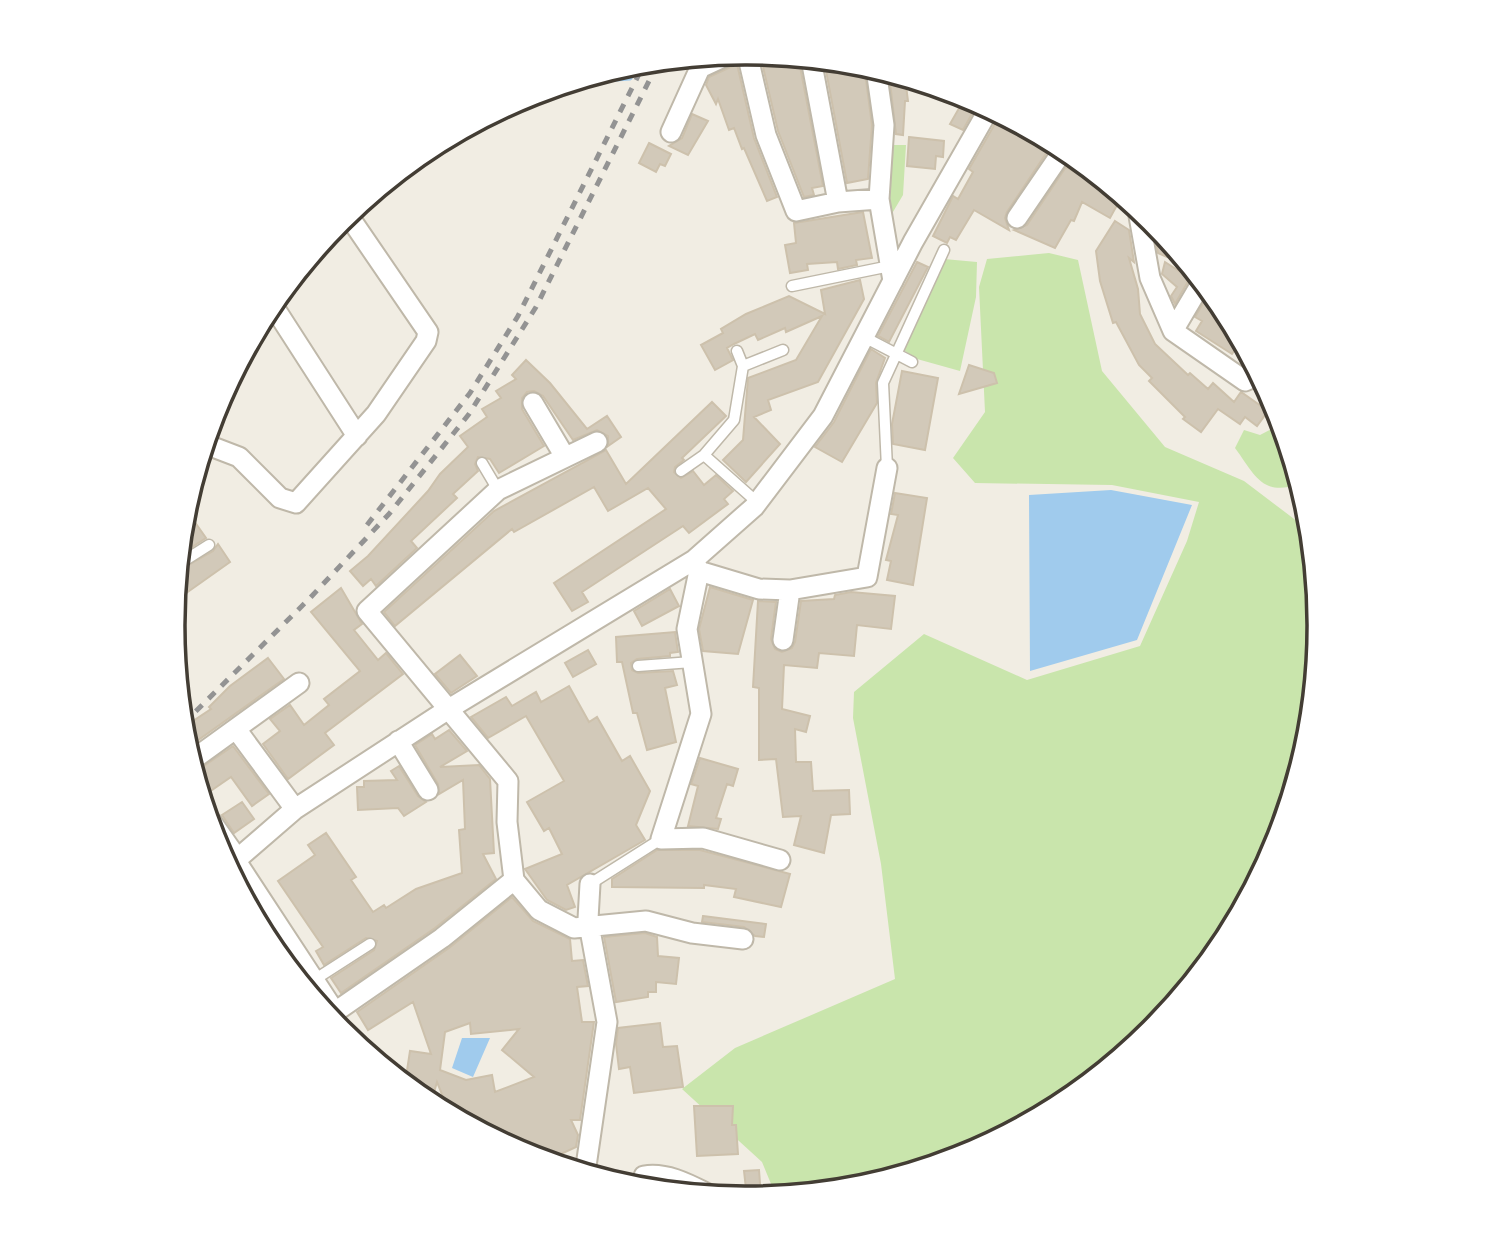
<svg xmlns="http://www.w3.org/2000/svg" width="1492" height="1251" viewBox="0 0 1492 1251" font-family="Manrope,sans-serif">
  <rect width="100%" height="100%" fill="#f1ede3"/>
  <!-- green -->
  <path fill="#c9e5ac" d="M891 145H906L903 195 887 222Z
    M1049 253 1078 260 1102 371 1165 447 1244 481 1310 531 1319 626 1308 738 1275 845 1222 944 1151 1031 1064 1102 965 1155 857 1188 776 1196 762 1162 682 1089 735 1048 895 979 881 864 853 718 854 692 924 634 1027 680 1140 646 1187 541 1199 502 1112 485 975 483 953 458 985 412 979 287 987 259Z
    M944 259 977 262 976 297 960 371 917 359 902 349Z
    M1281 424 1299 484C1262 497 1255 475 1235 448L1244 430 1260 435Z"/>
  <!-- water -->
  <path fill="#a0cbed" d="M1111 490 1192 505 1137 640 1030 671 1029 495Z
    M462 1038H490L473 1077 452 1068Z"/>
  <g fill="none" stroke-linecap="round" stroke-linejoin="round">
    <!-- stream -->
    <path stroke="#a0cbed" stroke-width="5" d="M573 82 630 78 637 63"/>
  </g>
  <!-- building -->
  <path fill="#d2c9b9" stroke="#cdc1ac" stroke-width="2" fill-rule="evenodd" d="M760 54 789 57 790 63 799 61 823 186 812 188 814 195 804 197 778 131Z
    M824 60 864 65 872 125 868 179 847 183Z
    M737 64 754 138 777 197 767 201 744 148 742 149 734 128 729 130 718 99 716 104 706 85 709 77Z
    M889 73 905 78 908 101H905L903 135 896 134Z
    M966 96 978 103 963 130 950 124Z
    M692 114 708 121 688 155 669 146 682 138Z
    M1000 115 1053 143 1007 212 1005 218 1009 230 974 210 956 240 950 237 947 243 933 236 953 196 958 199 973 172 969 169Z
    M909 137 944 141 943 157 936 156 935 169 907 166Z
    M649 143 671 154 665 166 660 164 656 172 639 163Z
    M1066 167 1121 198 1110 218 1082 202 1074 221 1071 220 1055 248 1014 230 1027 225Z
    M863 212 872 258 856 260 857 265 838 269 837 262 807 264 808 270 790 273 785 245 796 243 794 223Z
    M1115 221 1129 230 1134 262 1129 258 1138 289 1140 314 1155 344 1188 375 1190 373 1208 389 1213 383 1234 402 1241 392 1268 411 1257 426 1245 417 1240 424 1218 409 1201 432 1183 419 1185 417 1149 381 1152 378 1139 365 1116 322 1113 323 1100 281 1096 251Z
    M1152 222 1173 246 1167 257 1158 253Z
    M917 262 928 267 889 342 878 336Z
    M1165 262 1190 278 1175 304 1171 296 1177 287 1162 274Z
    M860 280 864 299 818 382 768 400 771 410 754 417 780 444 746 482 723 460 743 440 748 378 796 360 822 316 786 332 785 328 758 340 755 334 734 344 727 348 733 360 715 370 701 345 723 333 721 329 746 314 789 296 825 314 821 290Z
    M1210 292 1223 307 1241 341 1232 354 1196 331 1202 321 1195 317Z
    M871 349 885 358 876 383 877 403 842 462 815 447 834 422Z
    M526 360 550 383 587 429 607 416 621 437 608 446V436L597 430 573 440 543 396 534 391 527 392 522 398V409L544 446 499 473 490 459 478 457 475 464 478 471 453 494 457 498 411 541 417 548 376 586 371 579 363 586 350 571 368 556 428 491 440 474 468 447 460 436 487 417 482 409 501 398 496 391 516 379 512 375Z
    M969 365 994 373 997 383 959 394Z
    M902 371 938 378 925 450 893 444 892 424Z
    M712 402 726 416 682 458 684 460 675 467 674 472 681 478 693 471 704 485 716 475 733 491 724 499 728 504 689 533 683 526 582 592 588 602 572 611 554 583 666 509 648 488 608 511 594 487 514 532 512 529 395 626 384 612 494 511 606 450 626 484Z
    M895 493 927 498 913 585 887 580 891 561 886 560 898 515 891 514Z
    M192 518 206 538 184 552 181 547 183 524Z
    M218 544 230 562 175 601 178 571 213 551Z
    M710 587 753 600 738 654 703 651 699 629Z
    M341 588 362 624 354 630 378 660 386 653 403 674 325 733 334 745 288 779 263 744 280 731 270 719 290 705 304 725 329 705 324 699 360 671 311 612Z
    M670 589 679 606 642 626 634 611Z
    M851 592 895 596 891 629 857 625 854 656 819 653 817 668 784 665 782 709 810 716 806 732 795 729 796 762H811L813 791 849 790 850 814 831 815 824 853 794 845 801 816 783 817 776 759 759 760V688L753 687 758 601 776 602 771 639 775 649 782 652 792 648 795 642 801 601 834 599 835 595Z
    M675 632 678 652 670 653V656L637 659 631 663 632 670 638 673 673 671 677 685 665 688 676 742 647 750 637 713H633L622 662H617L616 637Z
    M588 650 596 664 573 677 565 663Z
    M460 655 477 676 451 693 435 674Z
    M268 658 284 679 187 748 186 743 195 735 187 725 211 709 209 707 230 686Z
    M569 686 589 722 597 717 622 761 630 756 650 791 636 825 645 840 567 885 575 907 566 910 547 900 525 869 562 854 549 828 544 831 527 802 564 781 526 716 488 738 471 717 506 697 512 706 536 692 541 702Z
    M449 730 467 751 440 767 479 765 490 779 494 853 483 854 496 879 435 928 341 993 331 978 374 950 377 941 366 938 324 965 316 951 323 947 278 881 315 855 308 845 326 833 356 877 351 880 373 912 384 905 386 908 416 889 462 873 459 830 465 829 463 780 439 794 438 784 415 745 432 734 435 739Z
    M233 746 269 794 252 806 231 777 202 797 195 772Z
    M700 758 738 769 733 786 727 784 716 818 721 819 718 829 688 826 698 786 691 784Z
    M399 766 418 796 426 802 404 816 398 808 358 810 357 787H364V781L397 780 391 771Z
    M242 802 254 819 234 833 222 815Z
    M657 850H700L790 874 781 907 734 897 736 889 704 885V888L612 887V879Z
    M512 897 533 921 570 939 572 961 583 960 588 986 577 987 582 1022H594L580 1120H571L578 1135 576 1147 546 1161 526 1155 450 1114 437 1082 431 1103 413 1090 416 1078 406 1077 410 1051 431 1054 413 1002 368 1030 357 1012 449 948ZM470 1023 471 1034 519 1029 502 1050 534 1077 495 1092 492 1075 466 1080 440 1070 445 1032Z
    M703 916 766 924 764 937 755 936 744 927 702 922Z
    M645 933 657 937 658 956 679 958 676 984 656 982V992H648V997L616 1002 604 937Z
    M660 1023 663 1047 677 1046 683 1087 634 1093 630 1067 619 1069 616 1044 618 1028Z
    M694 1106H733L732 1125H736L738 1154 697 1156Z
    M759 1170 761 1197 747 1198 744 1171Z"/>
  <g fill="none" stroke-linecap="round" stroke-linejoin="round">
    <defs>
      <path id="service" d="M792 286 890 266
        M864 337 912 362
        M743 366 783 350
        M704 455 758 503
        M482 463 498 490
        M887 468 883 383 944 250
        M681 471 704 455 734 420 743 366 737 351
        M179 564 209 545
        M638 666 692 662
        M590 884 661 839
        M314 980 370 944"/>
      <path id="minor" d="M747 53 766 135 796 211 838 202 879 199
        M811 59 838 202
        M876 69 884 125 879 199 893 281
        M671 132 700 68 730 54
        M1141 212 1139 216 1150 278 1173 331 1245 381 1259 375
        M1017 218 1064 149
        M272 304 357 436
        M1173 331 1202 282
        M533 403 565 457
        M597 442 498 490 367 611 508 781 507 822 514 880 539 910 574 928 646 921 692 933 743 939
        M205 444 239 457 280 498 296 503 376 414 426 341 428 332 348 215
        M694 560 699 571 687 629 701 714 661 839 703 838 780 860
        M699 571 759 589 790 590 867 577 887 468
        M783 640 790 590
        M236 729 295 809
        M398 741 428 790
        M191 761 299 683
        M236 861 335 1012 442 938 514 880
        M228 867 295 809 447 710 694 560 754 507 823 416 913 242 989 109
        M585 1173 607 1022 588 919 590 884
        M641 1188 644 1176C667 1172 690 1185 710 1195"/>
      <path id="tertiary" d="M210 824 236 861"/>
    </defs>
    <!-- service casing -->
    <use href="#service" stroke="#bfb8a9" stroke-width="13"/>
    <!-- minor casing -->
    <use href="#minor" stroke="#bfb8a9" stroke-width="23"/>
    <!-- tertiary casing -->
    <use href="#tertiary" stroke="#bfb8a9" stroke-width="28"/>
    <!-- service -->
    <use href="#service" stroke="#fff" stroke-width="10"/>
    <!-- minor -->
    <use href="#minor" stroke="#fff" stroke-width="19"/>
    <!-- tertiary -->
    <use href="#tertiary" stroke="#fff" stroke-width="24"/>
    <!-- rail -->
    <path stroke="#939393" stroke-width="5" stroke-dasharray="9 9" stroke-linecap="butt" d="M367 525 470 393 518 316 645 62
      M183 724 309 599 389 514 469 414 536 307 659 61"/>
  </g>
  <!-- crop -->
  <path d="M0 0H1492V1251H0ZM745 65H747A560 560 0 0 1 1307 625V626A560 560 0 0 1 747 1186H745A560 560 0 0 1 185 626V625A560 560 0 0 1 745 65Z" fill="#fff" fill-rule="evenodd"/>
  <path fill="none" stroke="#433d34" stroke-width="3.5" d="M745 65H747A560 560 0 0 1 1307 625V626A560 560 0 0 1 747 1186H745A560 560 0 0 1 185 626V625A560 560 0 0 1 745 65Z"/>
</svg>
